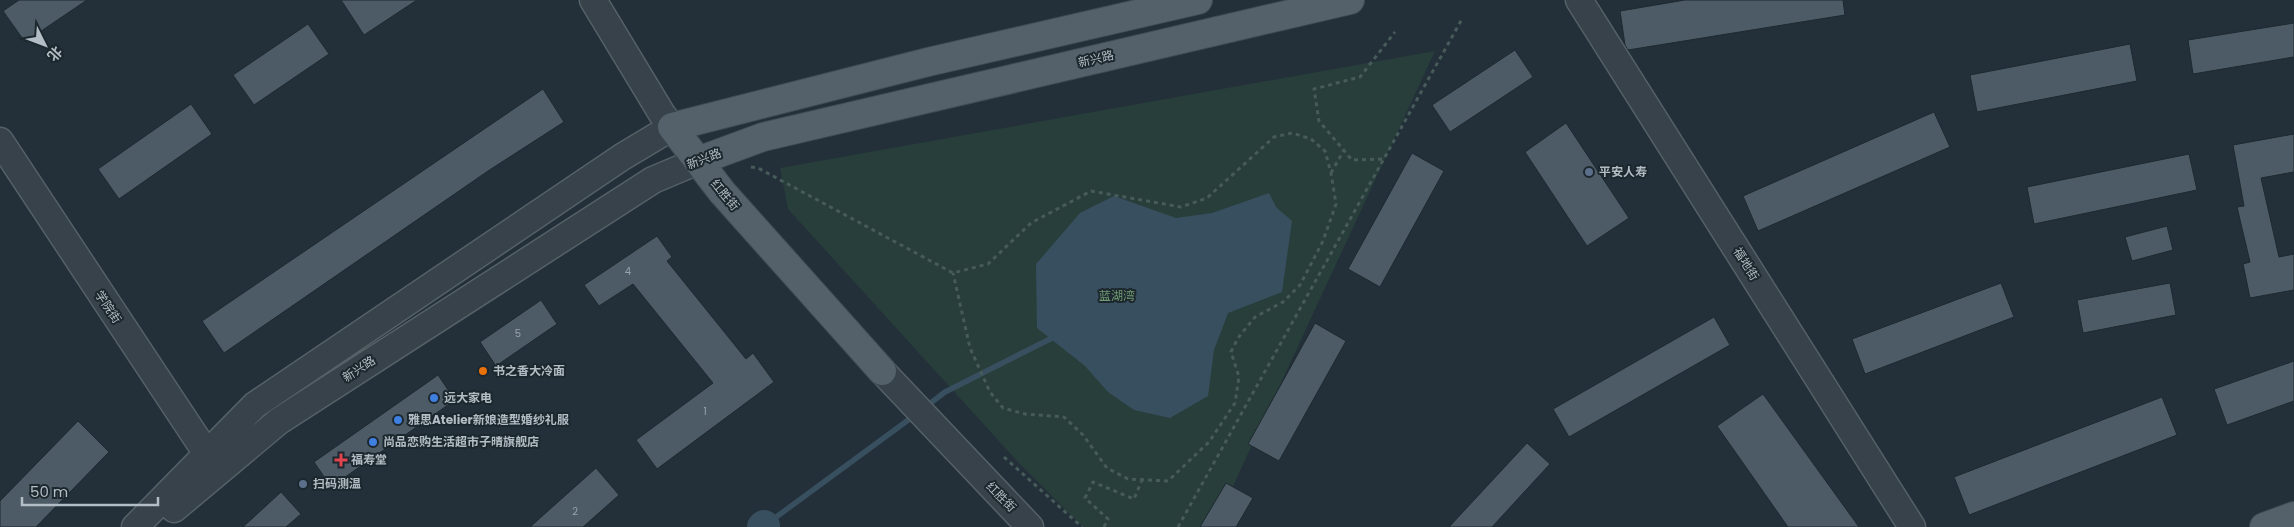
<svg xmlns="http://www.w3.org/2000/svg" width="2294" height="527" viewBox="0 0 2294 527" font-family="Poppins,'Noto Sans SC',sans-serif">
  <rect width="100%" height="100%" fill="#233039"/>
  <!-- green -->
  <path fill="#283e3b" d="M1435 51 1214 527H1083L1018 462 788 209 780 168Z"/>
  <!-- water -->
  <path fill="#384f5f" d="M1269 193 1276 207 1292 221 1282 292 1228 313 1214 350 1208 396 1170 418 1134 410 1108 392 1085 366 1037 328 1036 264 1080 213 1114 196 1176 218 1212 213Z"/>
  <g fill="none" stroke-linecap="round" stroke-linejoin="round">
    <!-- stream -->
    <path stroke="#384f5f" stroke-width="5.5" d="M924 408 945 392 1056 336
      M764 526 915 415"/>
    <!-- river -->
    <path stroke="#384f5f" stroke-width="32" d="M763 527 764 526"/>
  </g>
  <!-- building -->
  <path fill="#4c5b65" stroke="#1e2930" d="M19 0H87L25 42 3 11Z
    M341 0H417L364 35Z
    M1685 0H1843L1845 15 1628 50 1625 45 1620 11Z
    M2294 23V57L2193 74 2188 40Z
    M308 24 329 54 254 105 233 75Z
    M2130 44 2137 81 1977 112 1970 75Z
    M1515 50 1533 77 1450 132 1432 105Z
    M543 89 564 122 488 171 224 353 202 321Z
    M191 104 212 134 119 199 98 169Z
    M1934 112 1950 147 1758 231 1743 196Z
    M1566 123 1629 218 1587 246 1525 152Z
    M2294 134V172L2261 178 2279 257 2294 254V290L2250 298 2243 264 2250 262 2237 207 2244 206 2233 145Z
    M1412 153 1444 171 1380 287 1348 269Z
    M2189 154 2197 190 2034 224 2027 187Z
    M2167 226 2173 250 2132 261 2125 237Z
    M657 236 672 257 667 261 746 359 753 353 774 382 657 469 636 440 713 383 633 284 599 306 584 285Z
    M2001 283 2014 317 1865 374 1852 339Z
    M2170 283 2176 315 2083 333 2077 300Z
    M541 300 557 324 496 366 480 342Z
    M1714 317 1730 345 1569 437 1553 409Z
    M1315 323 1346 341 1279 461 1248 444Z
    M2294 361V401L2227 425 2214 389Z
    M438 375 455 400 331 487 314 462Z
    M1763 394 1859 527H1788L1717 426Z
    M2162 397 2177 435 1969 515 1954 477Z
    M78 421 109 452 36 527H0V501Z
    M1527 443 1550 464 1492 527H1449Z
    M596 468 619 495 583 527H530Z
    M1226 483 1253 498 1236 527H1200Z
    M281 492 301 514 286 527H243Z"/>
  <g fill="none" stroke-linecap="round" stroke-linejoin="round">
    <defs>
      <path id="minor" d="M1579 0 1912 527
        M0 141 217 469
        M882 371 1030 527
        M174 509 279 421 653 180 698 161
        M135 527 255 405 622 157 672 127 662 114 593 0"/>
      <path id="major" d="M698 161 763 137 1350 0
        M882 371 722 192 672 127 928 62 1198 0
        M2264 527 2294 516"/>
    </defs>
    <!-- minor casing -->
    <use href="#minor" stroke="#556067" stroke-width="29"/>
    <!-- major casing -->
    <use href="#major" stroke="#404b52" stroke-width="30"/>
    <!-- path -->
    <path stroke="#475b5a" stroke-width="3" stroke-dasharray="4 4" stroke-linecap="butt" d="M1382 159 1352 160 1319 121 1314 89 1360 77 1395 32
      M751 167 758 168 953 273 988 264 1031 223 1091 191 1181 207 1207 198 1274 137 1292 133 1311 139 1325 151 1331 173 1336 204 1323 241 1300 285 1283 302 1255 317 1238 338 1231 352 1239 377 1235 403 1209 442 1168 481 1128 479 1107 468 1083 435 1064 417 1025 414 1003 408 990 392 970 348 953 273
      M1331 173 1344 150
      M1004 457 1082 527
      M1104 527 1108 519 1085 498 1093 482 1134 499 1142 480
      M1178 527 1462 19"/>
    <!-- minor -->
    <use href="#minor" stroke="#37424a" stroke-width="26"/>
    <!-- major -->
    <use href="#major" stroke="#55616a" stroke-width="28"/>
  </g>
  <!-- markers -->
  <g fill="#5c6f8a" stroke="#1c272e" stroke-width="2">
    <circle cx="1589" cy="172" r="5"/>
    <circle cx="303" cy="484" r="5"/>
  </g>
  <circle fill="#e8710a" stroke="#1c272e" stroke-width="2" cx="483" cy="371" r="5"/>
  <g fill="#3f7fe0" stroke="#1c272e" stroke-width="2">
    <circle cx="434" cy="398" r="5"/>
    <circle cx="398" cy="420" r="5"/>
    <circle cx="373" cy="442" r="5"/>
  </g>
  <path fill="#e0444e" stroke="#1c272e" stroke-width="2" d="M338.5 452.5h5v5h5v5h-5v5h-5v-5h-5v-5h5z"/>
  <g text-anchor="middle" stroke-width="4" stroke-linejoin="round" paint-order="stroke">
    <!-- number labels -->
    <g font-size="10" fill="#98a4ad">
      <text x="628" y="275">4</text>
      <text x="518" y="337">5</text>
      <text x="705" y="415">1</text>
      <text x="575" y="515">2</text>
    </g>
    <!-- street labels -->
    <g font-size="12" fill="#b2bdc5" stroke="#1c272e">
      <text transform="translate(1096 59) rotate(-13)" y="4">新兴路</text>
      <text transform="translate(704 159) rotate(-21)" y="4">新兴路</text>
      <text transform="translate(725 195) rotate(50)" y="4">红胜街</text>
      <text transform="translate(1746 264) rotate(58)" y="4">福地街</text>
      <text transform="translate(108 307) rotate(56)" y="4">学院街</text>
      <text transform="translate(359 369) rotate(-33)" y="4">新兴路</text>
      <text transform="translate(1001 497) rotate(45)" y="4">红胜街</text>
    </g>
    <!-- poi labels -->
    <g font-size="12" font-weight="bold" fill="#b2bdc5" stroke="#1c272e" text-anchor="start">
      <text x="1599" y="176">平安人寿</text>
      <text x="493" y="375">书之香大冷面</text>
      <text x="444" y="402">远大家电</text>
      <text x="408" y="424">雅思Atelier新娘造型婚纱礼服</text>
      <text x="383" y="446">尚品恋购生活超市子晴旗舰店</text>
      <text x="351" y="464">福寿堂</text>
      <text x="313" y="488">扫码测温</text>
    </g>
    <!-- park labels -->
    <g font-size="12" fill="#719a74" stroke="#1c272e">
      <text x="1117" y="300">蓝湖湾</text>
    </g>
  </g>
  <!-- north arrow -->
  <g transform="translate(45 45) rotate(132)" stroke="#1c272e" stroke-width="4" paint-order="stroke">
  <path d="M0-4L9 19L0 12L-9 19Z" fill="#b2bdc5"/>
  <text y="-8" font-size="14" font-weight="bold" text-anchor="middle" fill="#b2bdc5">北</text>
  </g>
  <!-- scale -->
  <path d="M22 497v8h136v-8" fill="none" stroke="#b2bdc5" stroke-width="2.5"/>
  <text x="30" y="497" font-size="15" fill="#b2bdc5" stroke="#1c272e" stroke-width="4" paint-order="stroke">50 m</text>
</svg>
